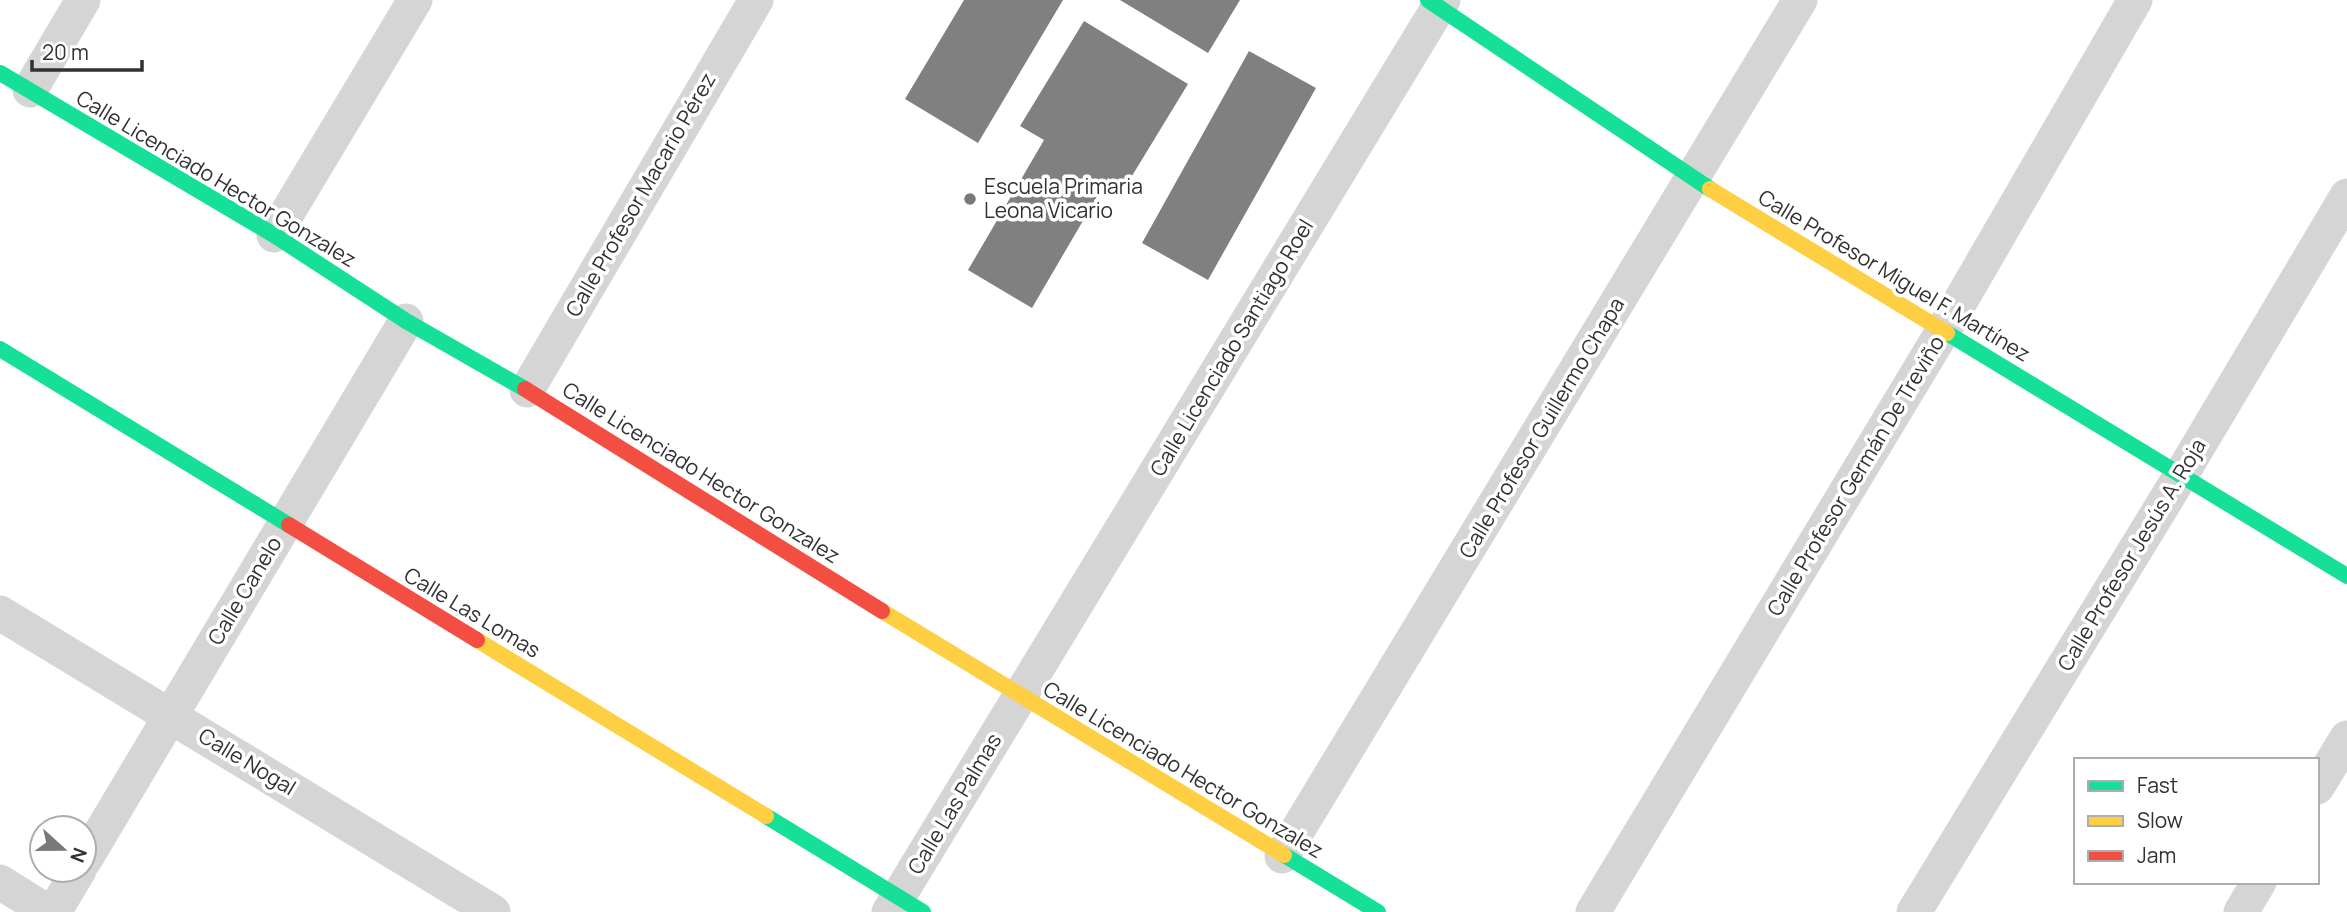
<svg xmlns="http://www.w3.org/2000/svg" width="2347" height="912" viewBox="0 0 2347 912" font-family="Manrope,sans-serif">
  <rect width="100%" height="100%" fill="#fff"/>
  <!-- building -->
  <path fill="#808080" d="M964 0H1063L978 143 905 99Z
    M1120 0H1240L1208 53Z
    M1084 21 1188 84 1124 189 1108 178 1032 308 968 270 1044 140 1020 126Z
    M1249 51 1316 88 1208 280 1142 243Z"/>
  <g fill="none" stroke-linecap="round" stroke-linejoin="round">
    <!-- street -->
    <path stroke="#d5d5d5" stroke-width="35" d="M30 90 83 0
      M274 235 415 0
      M527 390 756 0
      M0 613 493 912
      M2317 787 2347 738
      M1282 856 1800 0
      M84 861 406 321
      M0 882 48 912
      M54 912 79 870
      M889 912 1443 0
      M1593 912 1943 331 2135 0
      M1914 912 2181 475 2347 196
      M2241 912 2259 882"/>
    <!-- fast -->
    <path stroke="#16e098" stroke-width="16" d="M1428 0 1710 189
      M0 73 274 235 406 321 525 389
      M1947 333 2347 576
      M0 349 289 525
      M766 816 923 912
      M1284 855 1378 912"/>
    <!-- slow -->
    <path stroke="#ffcf43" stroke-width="16" d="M1710 189 1947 333
      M882 611 1284 855
      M477 640 766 816"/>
    <!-- jam -->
    <path stroke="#f24e42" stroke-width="16" d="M525 389 882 611
      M289 525 477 640"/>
  </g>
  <!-- markers -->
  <circle fill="#797979" stroke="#fff" stroke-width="2.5" cx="970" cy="199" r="7"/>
  <g text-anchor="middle" stroke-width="7" stroke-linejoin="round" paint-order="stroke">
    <!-- street labels -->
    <g font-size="21" fill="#313131" stroke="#fff">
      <text transform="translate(216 179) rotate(31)" y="7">Calle Licenciado Hector Gonzalez</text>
      <text transform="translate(641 195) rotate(-60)" y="7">Calle Profesor Macario Pérez</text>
      <text transform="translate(1894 276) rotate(31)" y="7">Calle Profesor Miguel F. Martínez</text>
      <text transform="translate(1232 348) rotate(-59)" y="7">Calle Licenciado Santiago Roel</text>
      <text transform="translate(1542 428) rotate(-59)" y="7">Calle Profesor Guillermo Chapa</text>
      <text transform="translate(701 473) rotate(32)" y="7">Calle Licenciado Hector Gonzalez</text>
      <text transform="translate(1856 476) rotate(-59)" y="7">Calle Profesor Germán De Treviño</text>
      <text transform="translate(2132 555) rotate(-59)" y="7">Calle Profesor Jesús A. Roja</text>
      <text transform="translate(245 591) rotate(-59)" y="7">Calle Canelo</text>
      <text transform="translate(472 613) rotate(31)" y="7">Calle Las Lomas</text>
      <text transform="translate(247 762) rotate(31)" y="7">Calle Nogal</text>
      <text transform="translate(1183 770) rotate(31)" y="7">Calle Licenciado Hector Gonzalez</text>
      <text transform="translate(955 804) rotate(-59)" y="7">Calle Las Palmas</text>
    </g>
    <!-- poi labels -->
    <g font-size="21" fill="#313131" stroke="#fff" text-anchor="start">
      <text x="984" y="194">Escuela Primaria<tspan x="984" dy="24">Leona Vicario</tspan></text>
    </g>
  </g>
  <!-- legend -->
  <rect x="2074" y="758" width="245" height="126" fill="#ffffff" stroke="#adadad" stroke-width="2"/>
  <rect x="2088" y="781" width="35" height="10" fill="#16e098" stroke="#adadad" stroke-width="2"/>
  <text x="2137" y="793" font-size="21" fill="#313131">Fast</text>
  <rect x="2088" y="816" width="35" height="10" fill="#ffcf43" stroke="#adadad" stroke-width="2"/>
  <text x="2137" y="828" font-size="21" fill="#313131">Slow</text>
  <rect x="2088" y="851" width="35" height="10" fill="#f24e42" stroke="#adadad" stroke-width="2"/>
  <text x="2137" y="863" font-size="21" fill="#313131">Jam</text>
  <!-- north arrow -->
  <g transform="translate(63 849) rotate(111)"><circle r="33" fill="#ffffff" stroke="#adadad" stroke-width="2"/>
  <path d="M0-5L12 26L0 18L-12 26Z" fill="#797979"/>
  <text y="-10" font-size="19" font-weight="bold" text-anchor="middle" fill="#313131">N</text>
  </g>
  <!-- scale -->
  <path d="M32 60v10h110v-10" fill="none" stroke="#313131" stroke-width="3.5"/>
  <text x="42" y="60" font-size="21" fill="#313131" stroke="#ffffff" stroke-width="5" paint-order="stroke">20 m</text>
</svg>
